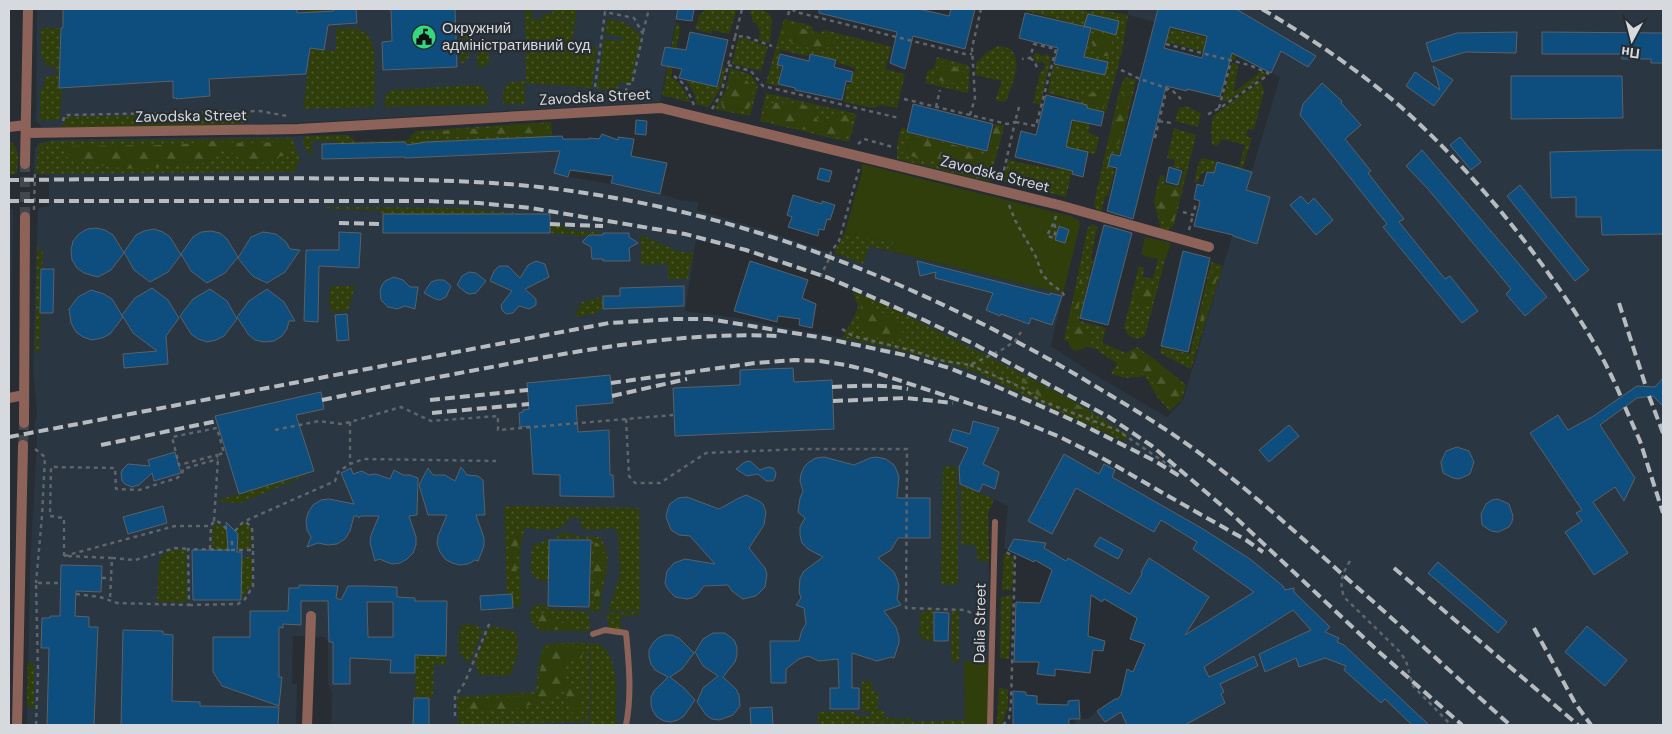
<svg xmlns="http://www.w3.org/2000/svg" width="1672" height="734" viewBox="0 0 1672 734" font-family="'DM Sans',sans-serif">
  <defs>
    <pattern id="grass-dots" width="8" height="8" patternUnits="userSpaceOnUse" patternTransform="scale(1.25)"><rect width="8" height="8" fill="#303e0c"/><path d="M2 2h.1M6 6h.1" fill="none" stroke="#4d592f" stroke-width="1.8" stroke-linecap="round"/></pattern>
    <pattern id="forest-firs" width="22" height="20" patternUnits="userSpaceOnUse" patternTransform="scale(1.25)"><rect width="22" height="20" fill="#303e0c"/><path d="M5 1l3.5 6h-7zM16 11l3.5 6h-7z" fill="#4d592f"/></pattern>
  </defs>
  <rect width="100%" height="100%" fill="#272d33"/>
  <!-- built -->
  <path fill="#2a3641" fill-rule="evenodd" d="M37 9H678L660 102 295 123 161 127H42L36 121Z
    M1124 9H1663V725H1054H1073L1077 719H1087L1130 688 1161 631 1059 573 1035 561 1034 562 1004 548 1008 506 994 499 988 514 990 661 988 725H331L332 693 328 683V641L324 637 293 636 292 683 297 684 296 725H27L30 568 37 438 34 426 37 412 33 371 38 208 49 206V175L34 174 35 149 39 143 52 140 312 136V141H335L338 144 405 142 418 144 426 142 562 136 563 139H572L575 149 569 177 653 191 679 200 699 202 697 210 761 229 863 264 869 246 1063 294 1051 346 1090 372 1167 417 1183 400 1280 77 1249 62 1250 59 1207 36 1128 15V11ZM696 240 720 245 762 257 820 277 890 307 1079 404 1125 442 975 372 952 364 863 341 771 325 738 318 685 311Z
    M9 208 13 209 10 387H9Z"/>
  <!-- grass -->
  <path fill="url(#grass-dots)" d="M308 9H321L322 30 316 31 313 49 336 51V29C343 29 352 27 360 30 366 32 371 38 372 44 377 61 374 89 375 107L303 109 316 12H308Z
    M525 9H531L532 19H543V14H552L553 9H577L572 43 597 47 592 88 526 83Z
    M706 9H737L729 34 712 30 711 34 695 29 699 16Z
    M753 9 766 11 772 18 770 43 759 40C760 31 761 26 753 22L750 12Z
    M1024 9H1074L1091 12 1096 9 1128 15 1122 51 1106 112 1094 109 1088 132 1099 138 1095 154 1077 150 1066 197 1003 182 1008 160 1057 170 1065 140 1068 141 1079 101 1048 93 1053 65 1081 72 1092 28 1023 10Z
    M607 19 624 22 641 35 631 83 620 82 618 90 597 89 604 39 621 41 623 37 605 34Z
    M784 19 812 26 813 31 821 33 824 30 892 47 885 69 905 74 897 108 881 105 873 108 844 102 847 84H851L855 68 838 63 837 60 809 53 807 56 780 50 776 65 781 67 777 86 766 83Z
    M676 23 679 24 680 29 671 77C681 82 685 93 691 103L671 97 662 96Z
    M41 28H60L58 88 62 89 60 120H40V89L44 88 45 77 56 75 57 72 56 68 46 65 41 55Z
    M459 28H468L469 57 461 65Z
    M1171 29 1206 37 1204 45 1237 54 1235 60 1167 42 1157 43 1152 33 1168 36Z
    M744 38 768 47 761 71 732 64 738 39Z
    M476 39 489 49V63L481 68 478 66Z
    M998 46C1030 48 1012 83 1006 102L995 100 1002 81 975 75 976 63 986 53Z
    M1038 53 1042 56 1047 54 1051 58 1040 105 1033 103 1040 73 1044 69 1045 64 1042 61 1037 63 1034 59V54Z
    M937 57 967 65 970 68 968 93 925 83 927 72 934 68Z
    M1232 63 1238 65 1234 92 1262 71 1267 74 1228 101H1222Z
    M723 67 726 68C722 85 720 93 708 107L696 104 694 93 686 80 718 88Z
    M731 68 751 75 758 86 750 116 714 109 725 92Z
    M1125 77 1136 80 1119 155 1111 153 1108 167 1115 169 1108 196H1105L1101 213 1095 208 1094 203 1120 88Z
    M525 81V104H503V92L507 84 512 82Z
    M1261 81 1264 91 1254 130 1248 129 1246 136 1252 138 1239 179 1206 171 1200 175 1198 183 1194 182 1199 162 1202 158 1216 161 1214 169 1226 173 1229 164 1239 167 1245 145 1222 139 1217 146 1212 144 1211 131 1213 116Z
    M475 85C489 88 488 92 488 105L384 107 386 94 391 90Z
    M766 93 857 114 849 142 760 121Z
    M1186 106 1201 113 1198 127 1175 121 1179 108Z
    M236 113H250C249 120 245 122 239 124L161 127H62L66 117Z
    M551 122 552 136 546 137 426 142 407 145 405 142 338 144 335 141H312L311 159 303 142 305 136 348 135 357 142 408 140 416 131Z
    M995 124 1004 126 990 182 897 159V146L901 127 907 129V133L988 152Z
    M1174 128 1196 135 1174 225 1167 231 1161 230 1154 201 1160 175 1165 176 1164 184 1179 187 1184 170 1173 167 1175 160 1167 158Z
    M292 138 300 160 294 172 36 174 38 148 41 144 53 141H104Z
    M9 141C22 147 17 162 17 174H9Z
    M326 207 457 208 524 213H380V210L330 209Z
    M1093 224 1097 227 1091 259 1093 260 1079 321 1106 328 1102 343 1126 353 1137 347 1154 359 1186 385 1182 400 1170 411 1158 398 1145 376 1126 378 1111 374 1117 363 1099 352V350L1064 340 1088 227Z
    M551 226H566L567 230 600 232V235H591V237L551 233Z
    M845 232 852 235 896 243 894 252 869 246 863 264 834 253Z
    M641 235 677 251 693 253 688 279H668V264L641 265Z
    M37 247 43 253 42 268H40L39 315H41L39 352H35Z
    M1158 259 1165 260 1145 336C1135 341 1129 338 1124 328L1139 266 1144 268 1143 277 1153 279Z
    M1211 262 1223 266 1191 369 1160 353 1161 347 1190 354Z
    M331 286H355L348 311 331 312 329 299Z
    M853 291 890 307 1005 365 1079 404 1128 435 1125 442 975 372C932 358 887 346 842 338L851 323 858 308Z
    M602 297 603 308 597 313 574 317 582 302Z
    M943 466 957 467 958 585 941 584Z
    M310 474 240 503 222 502 218 500Z
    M961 485 994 499 988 514 989 562 978 561 976 546 961 544Z
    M504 506 639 508 640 611H608L620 575 618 534 614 528 590 530 581 528V518L570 517C570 517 566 523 566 524 557 532 535 530 525 527 517 552 521 579 521 605L513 607 512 594H507Z
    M218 522 228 531C224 537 229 543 231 549H212L213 527Z
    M244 522 251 528V549H233L235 542 238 538V534L236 531Z
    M568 533 578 536 599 537C619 559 597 587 601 611L590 612 592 539 556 538 559 534Z
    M549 539 548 582C535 580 530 577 531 563 531 557 531 552 533 546Z
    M177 550H186L187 602H157L159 561C163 553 168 550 177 550Z
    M1004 553 1014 558 1012 590H1002Z
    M246 557H252V585L242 599V560Z
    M1012 595 1009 659 1000 658 1001 597Z
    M536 605H547V608L553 609 589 612 590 631H541C533 625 529 620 530 610Z
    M926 610H933L932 641H926L919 635 920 615Z
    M952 610H959V662L951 661Z
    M640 612 639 615 621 617 620 620 622 630 609 629 607 613Z
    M467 624 478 626 483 631 469 664 459 653V628L463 625Z
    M492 626 516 632C520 649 517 661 509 676L479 675 475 661 489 628Z
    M560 643H589L590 702 587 722 459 724 457 697 536 692 539 660 544 645Z
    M590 643C593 644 596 643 598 644 621 652 616 706 616 725H589L591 701Z
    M416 656H446V665L436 664 434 666 433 697H415Z
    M28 661 34 665V709L27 706Z
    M862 681 872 682 873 692H879L877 710 884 711V717L899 719 913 718V721L818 725V712H855L856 716H871V712H862Z
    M999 688 1008 689C1008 704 1009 712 1000 725H997Z
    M965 720V725H830Z"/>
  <!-- forest -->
  <path fill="url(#forest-firs)" d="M1103 15H1109L1102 32 1105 36 1112 38 1111 55 1100 57 1093 52C1091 38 1097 28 1103 15Z
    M790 24 825 37 832 36 833 39V46C818 51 793 48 783 35L785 27Z
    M942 62C951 64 957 67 964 73L965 82 955 83 930 79Z
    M733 77 745 78 753 90 751 104 748 109 731 110 723 108 722 105Z
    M1128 80 1132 84 1125 123 1119 143 1113 147C1107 131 1116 114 1122 99 1124 92 1124 85 1128 80Z
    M1102 91 1107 97 1103 109 1093 106 1088 127 1079 123 1080 115 1085 112 1090 105 1085 100 1088 94Z
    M788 102 802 104 814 110 815 117 818 121 828 122 836 113 852 117 849 133 843 138 834 137 773 122 765 117 766 109 772 103Z
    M538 125 547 127 546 134C535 133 525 133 515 134 498 136 450 142 438 131Z
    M997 127 1001 129 994 155 984 175 949 167 929 160 914 157 901 152 909 135 962 147 982 154H990L994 128Z
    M212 141C238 144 261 143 286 141L289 144 288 151 283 156C274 157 258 166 252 165 242 164 238 156 231 152 228 151 222 151 219 151L211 162 137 169 109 167 68 159 65 146 174 145Z
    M1184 170 1185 173 1173 225 1166 228 1157 203 1156 196 1161 184C1167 186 1173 190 1179 187Z
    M1218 268H1220L1195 349 1207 285 1211 274Z
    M1086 272 1077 314V322L1092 334C1090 345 1086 349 1075 351 1073 349 1071 348 1070 346 1065 334 1077 288 1082 275Z
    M1139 287H1151L1155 290 1154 299 1150 306H1145L1136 301Z
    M864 299 898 325 905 336 902 341C885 340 862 339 860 318 860 312 862 307 861 302Z
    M1137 351H1139L1146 354 1182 385C1183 393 1180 399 1173 404L1168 402 1146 374 1126 371 1122 367 1120 361 1122 357Z
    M1025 378C1048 389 1072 399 1093 415V419L1074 410 1050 403 1041 398 1032 391 1020 379Z
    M524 522 518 541 516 578 510 579C508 552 506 544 524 522Z
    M595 542C611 549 601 589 598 603L597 607 594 609 593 560Z
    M542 613H549L555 621 569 624 571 628C561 631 547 630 538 625L536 620Z
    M549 647H577L583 649 582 658 566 662C556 682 588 688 578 710L573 713 571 712 567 696 564 691C543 705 488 718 464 707V702L469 699 529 696 536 693 539 687 542 653 544 649Z"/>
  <!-- green -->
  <path fill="#303e0c" d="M862 164 1070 216 1079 220 1080 225 1063 294 894 252 895 243 852 235 845 232 862 172Z
    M1145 237 1171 243 1165 260 1147 257 1141 254Z
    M964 661H990L988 725H965Z"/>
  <!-- building -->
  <path fill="#0d4e7e" stroke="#5a6168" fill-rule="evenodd" d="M63 9H297V13L334 11V9H356L357 23 328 25 324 50 310 48 306 74 209 79 210 96 176 99 177 98H173V81L59 88 61 28H63Z
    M391 9H455L457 67 383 70 382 42 392 41Z
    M678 9H694L692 21 676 19Z
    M819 9H919L949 16 951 9H975L965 49 913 36 905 69 890 63 897 32 819 13Z
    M1158 9H1236L1316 56 1308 67 1281 51 1271 73 1232 53 1220 97 1187 89V91L1166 86 1133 219 1107 211 1117 168 1108 166 1111 154 1120 156ZM1170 27 1207 36 1202 58 1164 48Z
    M1025 13 1091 28 1084 57 1108 62 1105 75 1054 64 1058 48 1019 38Z
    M1088 14 1119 21 1116 35 1084 26Z
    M690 32 728 40 717 87 679 78 682 69 661 65 665 47 686 50Z
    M1517 32 1516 53 1466 52 1432 62 1426 43 1457 33Z
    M1542 32 1663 33V63H1651V59H1622V54H1542Z
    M780 54 809 61 810 54 836 60 834 67 853 72 851 82 846 81 842 100 795 90V88L778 84 783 66 777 65Z
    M1433 66 1453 80 1434 106 1406 86 1415 72 1440 90Z
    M1511 76H1622L1623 118 1511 119Z
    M1322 83 1342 101 1341 103 1361 125 1345 139 1371 171 1368 173 1404 219 1399 222 1445 279 1450 276 1478 311 1462 323 1383 227 1387 224 1300 115 1303 104Z
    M1046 95 1087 105V108L1104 112 1101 126 1072 120 1066 147 1088 152 1083 177 1072 174 1073 171 1015 157 1021 131 1036 135Z
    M913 104 993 124 987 151 907 132Z
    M636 120 647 121 646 135 635 134Z
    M602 134 618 140V137L634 139 631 156 667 163 660 194 611 183 613 176 570 170 568 177 554 173 560 151 405 158V157L322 159V144L405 142 407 145 426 142 562 136 563 139H589V138L599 139Z
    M1460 137 1481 162 1471 170 1450 145Z
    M1422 150 1547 297 1525 316 1506 294 1511 289 1428 189 1406 166Z
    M1629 150H1663V234L1602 235 1601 217H1576V197L1551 198 1550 152Z
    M1217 162 1252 172 1246 190 1270 197 1257 244 1233 236V235L1194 226 1200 201 1194 199 1197 184 1203 186 1207 172 1214 173Z
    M1169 167 1182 171 1178 185 1166 182Z
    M820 168 832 171 829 182 817 179Z
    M1520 185 1589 270 1575 281 1507 196Z
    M793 195 822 204V201L835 205 830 220 827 219 824 230 819 229 818 236 788 227 792 217 787 215Z
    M1301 196 1308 204 1314 198 1333 220 1316 235 1290 205Z
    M383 214H550V233H383Z
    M1104 225 1132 233 1108 325 1080 318Z
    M1059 226 1069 230 1065 243 1055 240Z
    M96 228 105 230 113 235 124 253 111 270 98 277 84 273 77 268 72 260 71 250 73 241 79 234 87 229Z
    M154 229 163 232 170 237 181 255 168 272 150 282 134 270 124 252 136 235 144 231Z
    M211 231 220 233 227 239 238 257 225 273 207 283 191 271 181 254 193 237 201 232Z
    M263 232 276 234 286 242 290 249 300 250 285 272 267 283 254 277 249 272 238 258 251 237Z
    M339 232 361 233 359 268 319 266 318 322 304 321 306 250H339Z
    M603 233H629V237L638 243 629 248 630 261H603V259H592L591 247 582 242 589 235H603Z
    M1183 251 1210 258 1188 352 1161 346Z
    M536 261 545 264 549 277 525 289 536 299V305L529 309 519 306 513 313 506 314 502 310 501 305 512 291 490 281 494 271 499 266H508L520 278 528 265Z
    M750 261 808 280 802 298 816 304 812 328 799 325 800 319 778 316 777 322 734 311Z
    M917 261 1050 295V293L1062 296 1052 325 1031 318 1029 324 1001 314 1000 316 986 310 993 293 935 278 936 272 920 276Z
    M41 269H54L53 313H40Z
    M469 272 476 273 486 281 476 293 469 294 465 292 457 285 462 276Z
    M394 277 403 280 410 287H418L415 309 405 306 397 309 393 308 388 307 381 300 380 291 382 285 385 281Z
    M437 280H444L451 286 446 297 440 300 435 299 424 293 431 282Z
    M684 286V306L603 309V296H620V288Z
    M152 288 168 300 179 318 166 336 168 364 124 368 123 354 157 351 133 333 122 315 135 298Z
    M210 289 227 301 237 319 224 336 216 340 207 342 198 339 191 334 180 316 193 299Z
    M267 289 284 302 295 321H289L287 329 282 336 274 341 264 342 255 340 248 334 237 317 249 301Z
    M91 290 104 294 112 299 123 317 110 334 102 338 92 340 83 337 76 332 71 323 69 309 78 297Z
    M347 314 349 340 337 341 335 315Z
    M793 368 794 382 832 380 834 429 675 436 673 388 740 385V370Z
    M610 375 613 403 576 406 578 432 609 430 610 475H613L614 497 560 496V475L533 474 530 426 520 427 519 413 523 412V410L529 409 527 383Z
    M1663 378V406L1653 396 1637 398 1600 425 1635 478 1624 501 1615 487 1593 502 1628 553 1594 575 1565 532 1582 521 1576 513 1582 510 1530 433 1558 415 1568 430 1592 417 1637 386 1655 387Z
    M321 392 324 409 296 415 314 471 239 494 215 416Z
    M973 421 999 428 983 464 999 472 995 489 983 484 979 492 960 484 959 467 968 448 949 441 953 429 970 434Z
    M1289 425 1299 436 1269 462 1259 450Z
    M1457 447 1469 451 1474 462 1470 474 1459 479 1453 478 1443 473 1441 462 1446 451Z
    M175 452 181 473 154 481 152 473 139 485 132 487 125 484 122 481 121 473 122 470 128 464 150 466 148 460Z
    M1064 454 1099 474 1104 464 1115 470 1112 477 1203 529 1250 559 1283 586 1285 590 1294 588V592L1330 627 1325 632 1339 638 1337 642 1344 645 1429 725H1412L1385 699 1381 703 1344 670 1346 666 1325 658 1299 667 1296 658 1265 672 1259 654 1311 630 1293 610 1204 667 1209 677 1254 656 1258 666 1220 684 1224 692 1221 694 1225 703 1185 725H1127L1121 712 1105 722 1097 711 1115 699H1118L1121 695 1127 669 1133 672 1145 644 1130 639 1137 618 1104 599 1102 602 1091 595 1088 636 1105 641 1103 651 1093 650 1090 673 1055 669V676L1037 674 1039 662H1014L1016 602 1040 603 1052 570 1035 560 1034 562 1008 550 1014 539 1046 543 1044 548 1066 561 1068 558 1130 594 1142 574 1141 572 1149 558 1209 597 1185 635 1254 592 1193 549 1197 542 1161 520 1154 532 1076 488 1052 534 1028 521Z
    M824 457 854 465 870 458 876 457 886 459 894 465 897 471 899 477 897 498H930V538H898L891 550 878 558 894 572 897 579 899 586 897 599 901 605 884 611 896 627 899 637V643L894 658 891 657 877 661 852 653V688H859V709H830V688H839L838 659 819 661 808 656 799 659 786 669V683H771L770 641H799L802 630 806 624 804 608 796 605 801 598 799 592 800 578 804 571 823 557 808 549 802 543 800 535V527L805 518 798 512 800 498 803 491 800 481 801 474 804 467 809 462 816 458Z
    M750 461 760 470 768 467 773 468 776 473 775 478 773 481H766L758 474 747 476 736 469 745 462Z
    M461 467 467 475 478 476 483 480 485 515H476L484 538V546L478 561 475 560 468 564 460 565 452 563 445 559 440 552 437 544 438 536 447 515H428L419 485 428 468 433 475H445L455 481Z
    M351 468 353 474 362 471 369 475 376 474 390 479 394 470 403 475H410L418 478 417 515 409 516 416 537V545L413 553 407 559 400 563 392 564 379 559 375 561 370 543 371 535 379 516H361L359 518 358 516H354L350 531 345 539 337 544 328 545 318 543 307 547 311 537 307 530 306 521 308 513 313 505 321 500 329 499 354 504 341 473Z
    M746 495 759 501 763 504 766 512 764 525 749 548 765 568 767 574 765 587 756 596 743 599 732 591 728 585 704 586 697 595 692 598 687 599 675 597 667 588 665 583 667 571 674 563 685 559 715 564 690 536 679 535 671 530 666 517 668 508 670 504 678 498 687 497 719 509 737 499Z
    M1498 499 1509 504 1513 516 1512 522 1509 527 1498 532 1491 531 1482 525 1481 514 1486 504 1492 500Z
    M163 506 167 523 128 534 123 517Z
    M226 522 238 534 237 552H242L241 600H193L192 550H228Z
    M1100 537 1123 550 1118 559 1094 546Z
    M549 540H591L589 607 548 606Z
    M1438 562 1507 622 1498 633 1428 573Z
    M61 565 102 566 101 592 76 591 75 616 89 617V627H98L94 725H47L49 648H41L42 618H50V616H60Z
    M299 585 338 586 336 598 341 600 348 586H367L397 587V597L415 598V601H447L446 656 415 655V673H390L391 660 350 658V684H333V642H329L328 601H301V625L283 624V628L279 627V677H282L279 706 222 686 213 672V637H250V611H288L289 588H299ZM367 602H393V637H368Z
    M512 594 513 608 481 610 480 596Z
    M934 612 949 613 948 641H934Z
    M1587 626 1627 660 1605 686 1565 652Z
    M123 630 163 631V634L173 635 172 701 200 702V706L279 707 278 725H121Z
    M713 633H725L734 640 737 647V655L735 662 723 677 736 689 739 695 740 706 733 715 719 720 712 719 706 715 697 702 703 688 718 676 703 666 695 652 703 639Z
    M665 635H672L679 638 694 653 682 669 670 677 684 688 695 700 684 716 678 720 671 722 664 721 657 717 653 711 651 705V697L654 691 668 677 655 670 651 664 649 657V650L653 643 658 638Z
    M1013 691 1026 692V695L1037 696V704L1068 705V701L1079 700 1080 719H1069V725H1013Z
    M414 698H429V725H413Z
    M772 707 773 725H751L750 708Z"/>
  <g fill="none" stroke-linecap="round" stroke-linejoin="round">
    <!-- minor-tunnel -->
    <path stroke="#41474d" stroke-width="10" stroke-dasharray="10 5" stroke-linecap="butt" d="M25 217V164
      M23 445 24 423"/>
    <!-- path -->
    <path stroke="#5f656a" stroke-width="2.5" stroke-dasharray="4 4" stroke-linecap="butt" d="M792 9 796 12 965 54H972
      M943 9H944
      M788 15 790 9
      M643 32 649 9
      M735 37 742 9
      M1166 44 1249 65 1268 73V75L1223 106 1207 115
      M1030 58 1035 62 1037 68
      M728 65 751 71 763 86 899 118
      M1121 70 1140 79 1172 90 1181 99
      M674 76 685 85 694 105
      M595 87 605 12 634 18 643 34 632 84H627L625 100
      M904 99 1007 124 1015 122 1002 179
      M936 107 940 90
      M1019 107 1015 122 1036 126 1056 49 1034 44 1030 58 1022 59
      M1219 108 1231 61
      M712 109 721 94 735 37 744 36 772 46
      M970 115 975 98 972 48 981 9
      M63 121 65 115 260 111 287 116
      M1159 121 1171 123
      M1155 138 1167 88
      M858 144 864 139 893 147
      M1009 205 1015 220 1036 257 1042 274 1050 283 1062 292 1066 299
      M34 210 35 170
      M1183 212 1193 215 1196 203
      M1054 224 1056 229 1054 238 1047 236C1050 229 1054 224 1056 216
      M1189 230 1193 215
      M820 277 830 257 831 252 839 241 859 169
      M842 329 853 336 914 351 939 360 970 365 1003 349 1015 341 1021 332
      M970 365 1023 388 1039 400 1117 430 1173 468
      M626 419 629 476 635 483H660L706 453 801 449H907L906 608 965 610 984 619
      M350 422V463
      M275 430 319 421 342 424 350 422 401 407 431 421 498 416V430L673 415
      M35 449 45 457 42 516 36 583
      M214 521 218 459 217 455 179 465 172 437 217 428 224 453 217 455
      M235 531 243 522 335 481 338 472 350 464 364 459 496 461
      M232 541V550H253L252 528 245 521
      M210 549 211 526
      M64 556V518L50 516 51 467 115 468 116 489 139 490 177 478 182 474 183 469 218 459
      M64 556 175 526H211L214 521 219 522 229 531
      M68 556 112 558 111 578
      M112 558 135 560 175 548 188 549
      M1350 561C1342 574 1339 582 1344 597L1400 652 1406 661 1413 686 1451 725
      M102 578H111L110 600
      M76 594 100 597 117 603 189 605 188 549 232 550
      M189 605 238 604 245 599 253 586V550
      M455 716V697L465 682 490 622
      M36 725 38 672 36 583H61
      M1003 725 1009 718 1011 703 1015 557 1004 551"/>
    <!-- service -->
    <path stroke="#8d6359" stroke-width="6" d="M593 634 605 630 626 633C629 663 632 695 626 725
      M990 725 995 522"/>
    <!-- minor -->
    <path stroke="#8d6359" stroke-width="10" d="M9 127 26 125
      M26 133 298 129 661 108 1059 205 1209 247
      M25 164 28 9
      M9 398 24 395
      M24 423 25 217
      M17 725 23 445
      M307 725 311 616"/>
    <!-- rail -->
    <path stroke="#b7bcc0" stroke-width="4" stroke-dasharray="10 5" stroke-linecap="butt" d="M1262 9C1311 38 1358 70 1401 107 1457 157 1507 215 1551 277 1578 315 1603 354 1621 397
      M9 180C126 179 243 177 360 179 435 180 510 181 585 193 759 219 923 286 1075 374 1118 400 1162 425 1202 455 1251 492 1297 533 1342 574 1399 624 1454 675 1510 725
      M9 201H426L479 203 531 208 685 234 746 250 829 278 924 320 976 345 1109 417 1152 446 1235 517 1378 651 1462 725
      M339 223 383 224
      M550 224 603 226
      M1619 303 1646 387
      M611 383 755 363 795 360 820 361 846 365 871 371 1016 419 1060 437 1102 458 1191 509 1246 540 1263 552
      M832 387C858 386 883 384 908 389
      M612 396 687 379
      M1649 396 1663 433
      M322 400C385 387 449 375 513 363 600 347 689 332 777 336
      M430 400 528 390
      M833 401 906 398 953 403
      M1625 407 1640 441 1663 513
      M432 413 529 404
      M9 437 609 323 675 319H709L824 338 909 356 949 368 993 385 1079 423 1155 461 1181 477
      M101 445 217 421
      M1394 568 1578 725
      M1534 628 1575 703 1591 725"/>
  </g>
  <!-- icons -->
  <defs>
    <symbol id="civic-disc" viewBox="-11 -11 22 22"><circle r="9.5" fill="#35d881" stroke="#272d33"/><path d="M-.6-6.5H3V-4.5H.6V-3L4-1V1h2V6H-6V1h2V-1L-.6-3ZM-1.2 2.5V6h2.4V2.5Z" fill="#111"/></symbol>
  </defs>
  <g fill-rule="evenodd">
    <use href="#civic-disc" x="410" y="23" width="28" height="28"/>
  </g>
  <g text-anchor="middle" stroke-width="4.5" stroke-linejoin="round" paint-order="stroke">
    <!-- poi labels -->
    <g font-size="15" fill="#d6dade" stroke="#272d33" text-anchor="start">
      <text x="442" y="33">Окружний<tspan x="442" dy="17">адміністративний суд</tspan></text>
    </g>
    <!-- street labels -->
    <g font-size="15" fill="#d6dade" stroke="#272d33">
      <text transform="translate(595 97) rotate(-3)" y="5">Zavodska Street</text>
      <text transform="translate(191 116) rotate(-1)" y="5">Zavodska Street</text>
      <text transform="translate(995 174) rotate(14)" y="5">Zavodska Street</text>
      <text transform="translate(980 623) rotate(-89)" y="5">Dalia Street</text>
    </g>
  </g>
  <!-- border -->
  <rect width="1672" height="734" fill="none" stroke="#d6dade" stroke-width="20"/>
  <!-- north arrow -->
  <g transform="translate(1632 40) rotate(187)" stroke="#272d33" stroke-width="4" paint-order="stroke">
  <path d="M0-4L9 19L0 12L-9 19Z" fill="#d6dade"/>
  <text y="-8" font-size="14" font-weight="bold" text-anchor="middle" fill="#d6dade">Пн</text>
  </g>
</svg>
